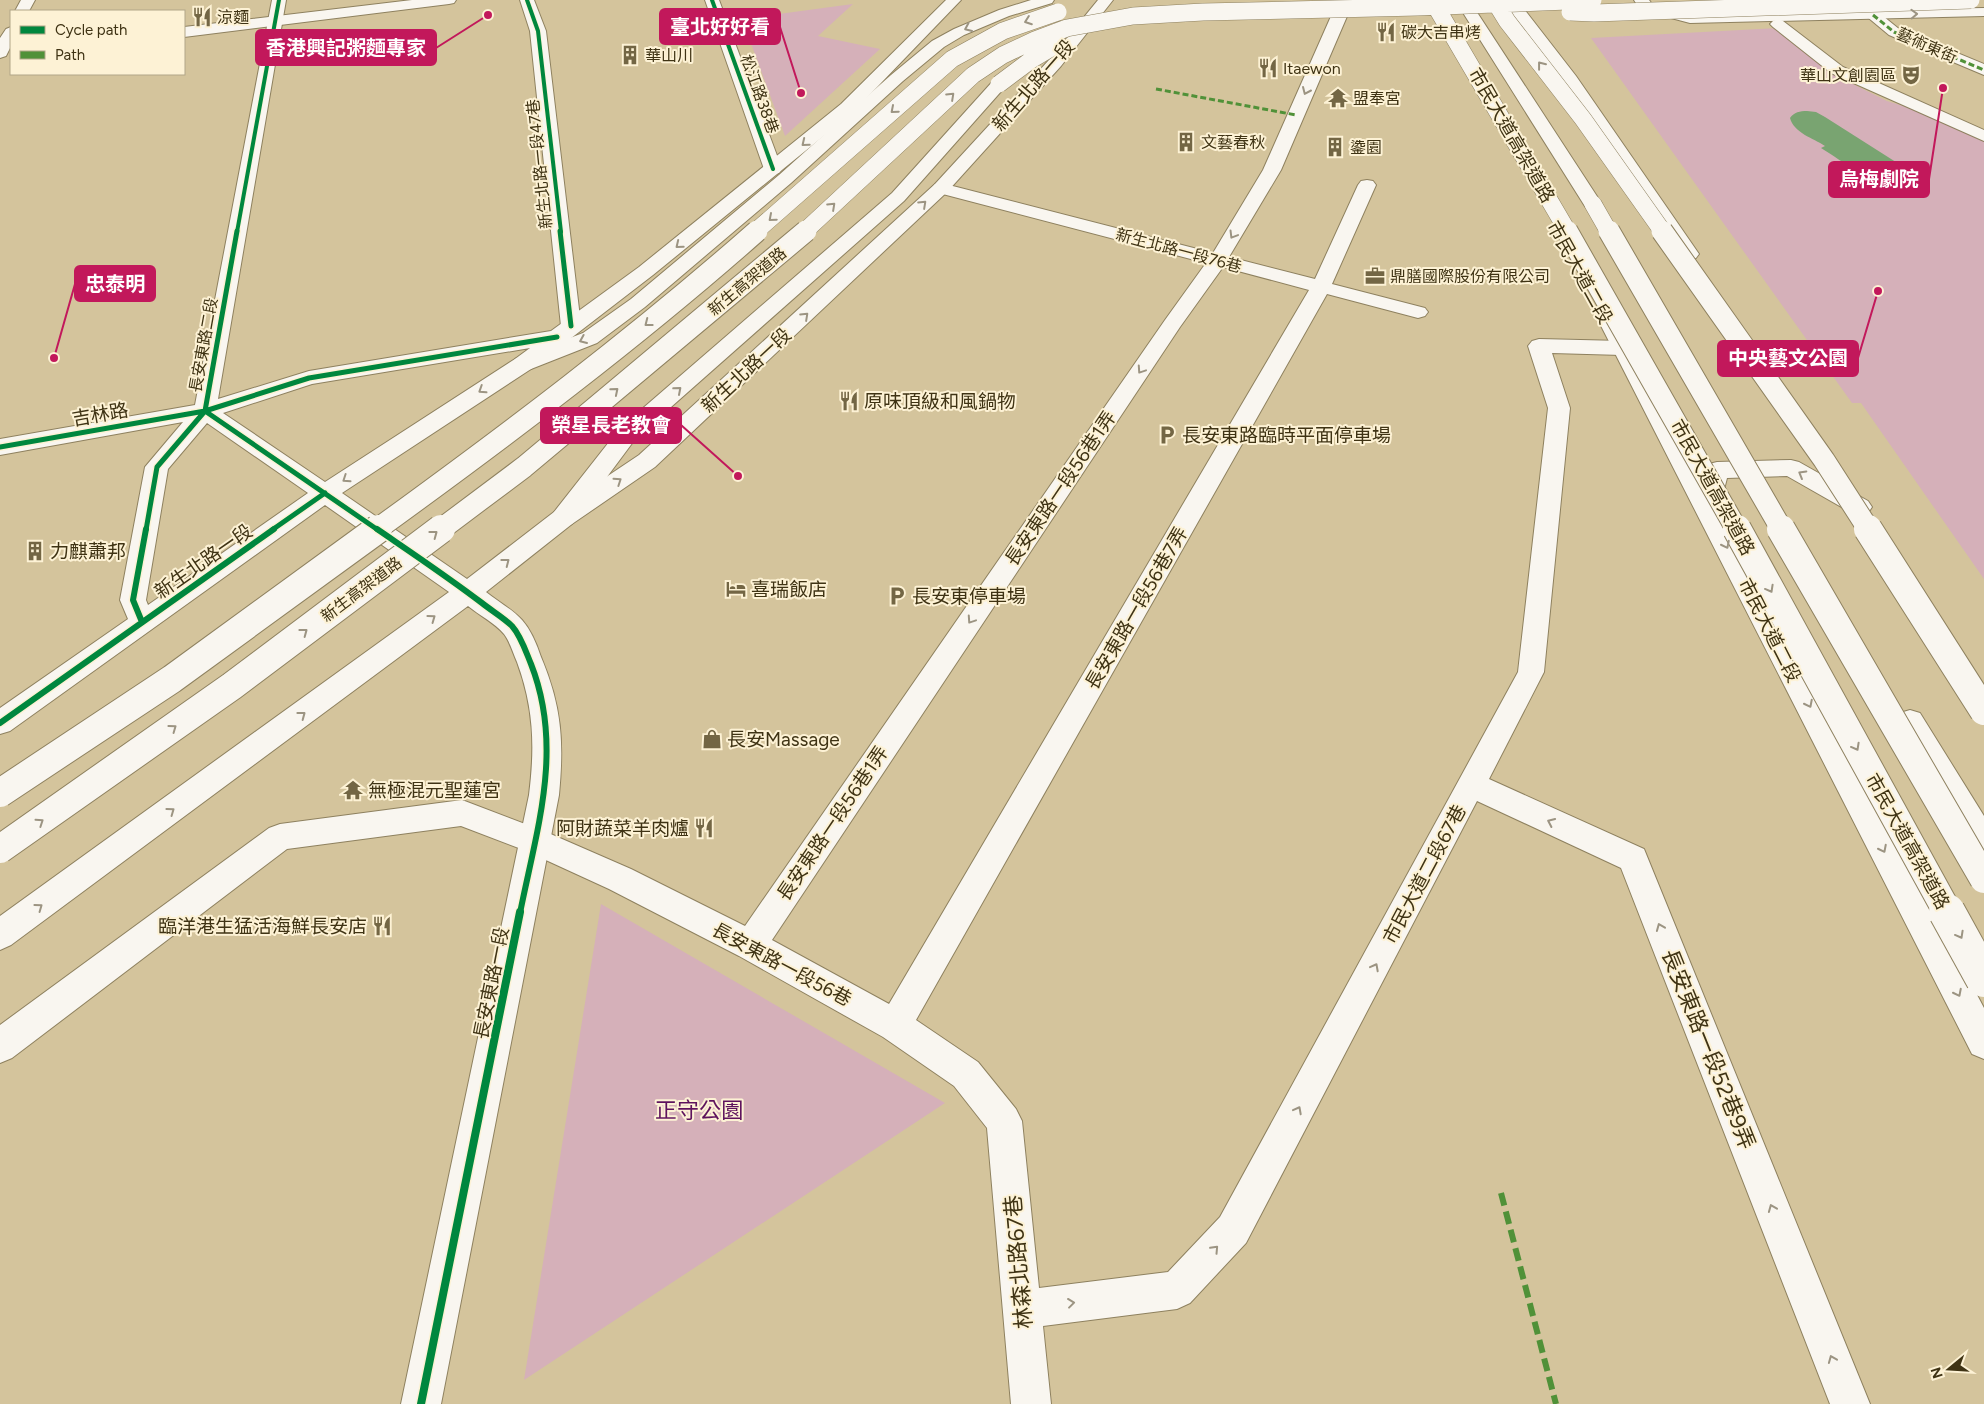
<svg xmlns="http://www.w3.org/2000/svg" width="1984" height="1404" viewBox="0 0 1984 1404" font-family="Figtree,'Noto Sans TC',sans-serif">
  <rect width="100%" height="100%" fill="#d4c49c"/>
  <!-- green -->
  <path fill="#d5b0b9" d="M853 4 818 36 880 49 785 136 742 19Z
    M1778 28 1823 66 1853 84 1887 101 1926 113 1984 140V579L1861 403H1852L1591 38Z
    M601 904 945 1103 524 1380Z"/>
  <!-- water -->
  <path fill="#79a471" d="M1807 111 1816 112 1825 117 1921 178 1922 181C1887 198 1849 165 1821 148L1825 146C1813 138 1794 133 1790 118 1794 112 1800 111 1807 111Z"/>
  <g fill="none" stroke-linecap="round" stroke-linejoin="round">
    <defs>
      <path id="service" d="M1634 0H1649L1655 8 1653 11C1643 14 1639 8 1634 0Z
        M1340 9 1345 11 1348 14 1281 170 1229 257 1315 279 1358 185 1361 181 1367 180 1373 181 1376 185 1332 284 1425 308 1428 312 1425 316 1418 318 1327 294 916 1020 978 1062 1016 1109 1022 1121 1039 1288 1168 1272 1220 1217 1518 672 1548 408 1528 346 1532 341 1539 339 1622 341 1629 343 1633 348 1629 353 1622 355 1552 353 1570 408 1544 672 1489 779 1644 849 1870 1404H1830L1621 868 1477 801 1246 1243 1190 1303 1177 1309 1043 1326 1051 1404H1011L987 1128 954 1086 883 1037 739 956 609 889 524 850 461 826 287 849 12 1058 0 1063V1025L269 828 280 824 462 800 546 832 631 869 745 926 1165 320 1206 263 935 192 932 188 935 184 941 183 1213 253 1263 170 1332 14 1335 11ZM1223 267 1309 290 889 1004 772 940 1180 327Z
        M1778 19 1783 21 1843 67 1984 130V141L1831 73 1773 27 1770 24 1773 21Z
        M1910 710 1920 713 1984 816V855L1973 851 1900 729 1896 721 1900 713Z"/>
      <path id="pedestrian" d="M1873 10 1878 12 1899 29 1984 64V75L1889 35 1865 15 1868 12Z"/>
      <path id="minor" d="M21 0H35L29 11H15Z
        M412 0H456L454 3 449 4 184 37V27Z
        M520 0H534L546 31 581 326 578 330 571 332 564 330 561 326 530 31Z
        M705 0H719L782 169 779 173 773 174 767 173 764 169Z
        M11 27V46L6 56 0 58V38L6 29Z"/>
      <path id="tertiary" d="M272 0H286L218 399 309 371 551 331 639 267 841 104 946 0H961L853 112 653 275 531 369 342 493 467 579 554 512 639 455 935 184 1049 60 1098 0H1113L1061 66 947 192 655 467 572 524 486 592C497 601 512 609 522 620 531 630 537 645 541 657 562 707 564 742 559 795L441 1404H401L529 795C535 747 534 708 517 662 513 653 510 642 504 634 495 623 479 615 468 606L11 945 0 950V916L449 592 325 505 10 731 0 734V708L128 619 120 600 145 467 183 422 0 455V439L195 405ZM530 348 515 359 325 482 223 413 312 384ZM207 423 308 493 148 605 146 600 168 469Z
        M1502 0H1517L1576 76 1699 254 1696 258 1689 260 1682 258 1564 82Z
        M1661 7 1690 13 1984 8V16L1690 23 1656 14 1654 11 1656 8Z
        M1606 310 1613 312 1616 316 1703 479 1709 464 1717 462 1791 460 1799 462 1868 501 1872 507 1868 513 1860 515 1852 513 1787 476 1727 478 1719 509 1984 1008V1059L1972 1054 1596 316 1599 312Z"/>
      <path id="trunk" d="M1031 0H1054L1052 3 1009 16 964 35 944 47 903 81 791 183 645 307 597 343 531 369 523 371 515 369 512 364 515 359 583 333 631 299 779 175 891 75 932 41 954 29 999 10Z
        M1455 0H1469L1602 204 1600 208 1593 210 1586 208Z
        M999 79 1005 81 1007 84 1005 87 904 201 636 438 572 524 563 527 554 524 551 518 554 512 620 428 892 193 993 81Z"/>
    </defs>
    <!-- service casing -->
    <use href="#service" stroke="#8e815f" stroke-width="2"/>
    <!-- pedestrian casing -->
    <use href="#pedestrian" stroke="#8e815f" stroke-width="2"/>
    <!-- minor casing -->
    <use href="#minor" stroke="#8e815f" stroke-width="2"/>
    <!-- tertiary casing -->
    <use href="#tertiary" stroke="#8e815f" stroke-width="2"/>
    <!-- trunk casing -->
    <use href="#trunk" stroke="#8e815f" stroke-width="2"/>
    <!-- service -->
    <use href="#service" fill="#f9f6f0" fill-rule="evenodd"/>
    <!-- pedestrian -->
    <use href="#pedestrian" fill="#f9f6f0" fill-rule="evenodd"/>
    <!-- minor -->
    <use href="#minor" fill="#f9f6f0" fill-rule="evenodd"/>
    <!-- tertiary -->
    <use href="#tertiary" fill="#f9f6f0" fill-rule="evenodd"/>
    <!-- trunk -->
    <use href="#trunk" fill="#f9f6f0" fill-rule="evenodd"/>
    <defs>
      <path id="trunk-bridge-far3" d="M1432 0 1568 232
        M1494 0 1507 21 1583 119 1663 232
        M1570 12 1594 13 1971 0
        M999 84 1031 60 1056 45
        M1593 204 1609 232
        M755 232 952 59 1003 31 1058 12
        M804 232 973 75 1003 55 1035 40 1067 28 1133 16 1203 12 1418 7 1593 0"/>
      <path id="trunk-bridge-far2" d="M1567 231 1737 530
        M1609 231 1782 530
        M1662 231 1824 460 1869 530
        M376 530C507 435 636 338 757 231
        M440 530 524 467 806 231"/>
      <path id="trunk-bridge-far1" d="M1737 529 1948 913
        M1781 529 1984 879
        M1868 529 1984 711
        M0 793 172 679 378 529
        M0 849 232 686 441 529"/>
      <path id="trunk-bridge" d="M1947 912 1984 979"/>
    </defs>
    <!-- trunk-bridge-far3 casing -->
    <use href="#trunk-bridge-far3" stroke="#8e815f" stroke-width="18" stroke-linecap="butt"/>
    <!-- trunk-bridge-far2 casing -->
    <use href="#trunk-bridge-far2" stroke="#8e815f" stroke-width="23" stroke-linecap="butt"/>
    <!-- trunk-bridge-far1 casing -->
    <use href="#trunk-bridge-far1" stroke="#8e815f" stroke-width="30" stroke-linecap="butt"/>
    <!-- trunk-bridge casing -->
    <use href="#trunk-bridge" stroke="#8e815f" stroke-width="38" stroke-linecap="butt"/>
    <!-- trunk-bridge-far3 -->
    <use href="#trunk-bridge-far3" stroke="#f9f6f0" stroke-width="17"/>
    <!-- trunk-bridge-far2 -->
    <use href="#trunk-bridge-far2" stroke="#f9f6f0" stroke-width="21"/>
    <!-- trunk-bridge-far1 -->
    <use href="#trunk-bridge-far1" stroke="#f9f6f0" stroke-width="28"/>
    <!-- trunk-bridge -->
    <use href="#trunk-bridge" stroke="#f9f6f0" stroke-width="36"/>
    <!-- quiet-far1 -->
    <path stroke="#509138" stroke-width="3" stroke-dasharray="6 3" stroke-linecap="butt" d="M1873 15 1894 32 1984 70
      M1156 89 1296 115"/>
    <!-- quiet -->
    <path stroke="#509138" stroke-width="6" stroke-dasharray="13 6" stroke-linecap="butt" d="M1501 1193 1556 1404"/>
    <defs>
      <path id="cycleway-far3" d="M527 0 538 31 561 232
        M712 0 773 169
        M237 232 279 0"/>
      <path id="cycleway-far2" d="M560 231 571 326
        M205 411 378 530
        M0 447 205 411 309 378 557 337
        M146 530 157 467 205 411 237 231
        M272 530 325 493"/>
      <path id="cycleway-far1" d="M377 529C412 553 448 577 482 603 492 611 504 618 512 626 521 636 526 652 531 664 564 748 537 828 520 913
        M142 622 133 600 146 529
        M0 723 274 529"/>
      <path id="cycleway" d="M421 1404 520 912"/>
    </defs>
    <!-- cycleway-far3 casing -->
    <use href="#cycleway-far3" stroke="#fdf2d5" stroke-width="5.5"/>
    <!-- cycleway-far2 casing -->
    <use href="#cycleway-far2" stroke="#fdf2d5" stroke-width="8"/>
    <!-- cycleway-far1 casing -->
    <use href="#cycleway-far1" stroke="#fdf2d5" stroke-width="9"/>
    <!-- cycleway casing -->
    <use href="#cycleway" stroke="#fdf2d5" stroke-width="11"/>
    <!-- cycleway-far3 -->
    <use href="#cycleway-far3" stroke="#00873e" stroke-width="4"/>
    <!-- cycleway-far2 -->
    <use href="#cycleway-far2" stroke="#00873e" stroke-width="5"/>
    <!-- cycleway-far1 -->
    <use href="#cycleway-far1" stroke="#00873e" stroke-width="6"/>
    <!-- cycleway -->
    <use href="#cycleway" stroke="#00873e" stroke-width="8"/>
  </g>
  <!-- one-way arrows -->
  <defs><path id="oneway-chevron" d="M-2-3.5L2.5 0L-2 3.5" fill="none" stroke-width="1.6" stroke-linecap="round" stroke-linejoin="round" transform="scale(1.25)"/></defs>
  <g stroke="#9c9482">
    <use href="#oneway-chevron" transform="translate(1914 14) rotate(-2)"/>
    <use href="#oneway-chevron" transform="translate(1028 21) rotate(160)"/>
    <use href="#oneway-chevron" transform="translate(968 28) rotate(156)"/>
    <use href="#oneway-chevron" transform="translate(1541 65) rotate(-128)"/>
    <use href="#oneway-chevron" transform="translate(1306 91) rotate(114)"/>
    <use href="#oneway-chevron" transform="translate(951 96) rotate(-43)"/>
    <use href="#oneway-chevron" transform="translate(894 110) rotate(139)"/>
    <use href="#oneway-chevron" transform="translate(805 143) rotate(141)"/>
    <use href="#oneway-chevron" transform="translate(923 204) rotate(-43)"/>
    <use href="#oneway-chevron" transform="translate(832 206) rotate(-43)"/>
    <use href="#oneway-chevron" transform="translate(772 218) rotate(139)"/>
    <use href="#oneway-chevron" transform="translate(1233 235) rotate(121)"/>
    <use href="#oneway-chevron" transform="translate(679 245) rotate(141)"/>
    <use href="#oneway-chevron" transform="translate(805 316) rotate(-43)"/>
    <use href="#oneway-chevron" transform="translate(648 323) rotate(142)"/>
    <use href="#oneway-chevron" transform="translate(583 340) rotate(157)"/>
    <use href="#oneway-chevron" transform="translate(1141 370) rotate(124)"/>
    <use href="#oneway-chevron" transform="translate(482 390) rotate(147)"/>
    <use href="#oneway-chevron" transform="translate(678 390) rotate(-41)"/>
    <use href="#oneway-chevron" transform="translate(615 391) rotate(-40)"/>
    <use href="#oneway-chevron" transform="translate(1802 474) rotate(-150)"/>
    <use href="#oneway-chevron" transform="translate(346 479) rotate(146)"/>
    <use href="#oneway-chevron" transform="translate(618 481) rotate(-34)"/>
    <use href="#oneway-chevron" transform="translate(434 534) rotate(-37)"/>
    <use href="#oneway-chevron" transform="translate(1726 545) rotate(63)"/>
    <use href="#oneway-chevron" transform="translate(506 562) rotate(-38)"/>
    <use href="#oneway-chevron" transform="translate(1770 589) rotate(61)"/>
    <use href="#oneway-chevron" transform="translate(432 618) rotate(-36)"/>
    <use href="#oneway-chevron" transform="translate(971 620) rotate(124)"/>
    <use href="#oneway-chevron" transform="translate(304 632) rotate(-37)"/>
    <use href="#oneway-chevron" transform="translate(1809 704) rotate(63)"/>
    <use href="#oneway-chevron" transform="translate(302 715) rotate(-37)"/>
    <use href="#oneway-chevron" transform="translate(173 728) rotate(-36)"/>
    <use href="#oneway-chevron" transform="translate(1856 747) rotate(61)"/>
    <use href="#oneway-chevron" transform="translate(171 811) rotate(-36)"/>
    <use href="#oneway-chevron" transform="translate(40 822) rotate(-34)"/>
    <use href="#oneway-chevron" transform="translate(1551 822) rotate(-155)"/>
    <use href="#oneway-chevron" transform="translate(1883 849) rotate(63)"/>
    <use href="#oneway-chevron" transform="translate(39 907) rotate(-36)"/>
    <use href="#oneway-chevron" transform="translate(1660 927) rotate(-112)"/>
    <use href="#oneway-chevron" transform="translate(1960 935) rotate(61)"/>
    <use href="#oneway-chevron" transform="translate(1375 967) rotate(-62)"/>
    <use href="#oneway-chevron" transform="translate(1958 993) rotate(63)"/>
    <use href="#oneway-chevron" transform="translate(1298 1110) rotate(-62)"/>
    <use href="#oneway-chevron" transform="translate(1772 1208) rotate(-112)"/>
    <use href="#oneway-chevron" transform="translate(1215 1249) rotate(-47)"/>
    <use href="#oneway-chevron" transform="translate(1071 1303) rotate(-7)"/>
    <use href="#oneway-chevron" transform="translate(1832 1359) rotate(-112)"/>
  </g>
  <!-- icons -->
  <defs>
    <symbol id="restaurant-bare" viewBox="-9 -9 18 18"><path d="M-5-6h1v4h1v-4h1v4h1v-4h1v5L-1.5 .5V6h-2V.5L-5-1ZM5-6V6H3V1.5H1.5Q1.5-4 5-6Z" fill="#736644" stroke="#fdf2d5" stroke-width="2.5" paint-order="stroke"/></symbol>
    <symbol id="building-bare" viewBox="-9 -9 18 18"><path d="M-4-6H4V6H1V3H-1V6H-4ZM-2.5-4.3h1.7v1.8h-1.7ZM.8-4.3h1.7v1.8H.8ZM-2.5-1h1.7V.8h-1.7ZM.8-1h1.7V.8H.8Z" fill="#736644" stroke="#fdf2d5" stroke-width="2.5" paint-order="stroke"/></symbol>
    <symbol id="theatre-bare" viewBox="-9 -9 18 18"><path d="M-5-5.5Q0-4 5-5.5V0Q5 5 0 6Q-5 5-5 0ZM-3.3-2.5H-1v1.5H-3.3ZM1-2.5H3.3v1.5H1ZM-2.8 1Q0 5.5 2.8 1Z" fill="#736644" stroke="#fdf2d5" stroke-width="2.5" paint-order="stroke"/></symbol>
    <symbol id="temple-bare" viewBox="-9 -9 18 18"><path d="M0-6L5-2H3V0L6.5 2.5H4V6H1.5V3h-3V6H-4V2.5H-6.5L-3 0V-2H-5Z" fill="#736644" stroke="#fdf2d5" stroke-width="2.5" paint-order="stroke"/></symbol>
    <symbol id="office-bare" viewBox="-9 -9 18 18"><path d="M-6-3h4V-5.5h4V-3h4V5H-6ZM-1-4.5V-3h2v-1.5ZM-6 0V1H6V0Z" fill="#736644" stroke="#fdf2d5" stroke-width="2.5" paint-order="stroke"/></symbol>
    <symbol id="parking-bare" viewBox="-9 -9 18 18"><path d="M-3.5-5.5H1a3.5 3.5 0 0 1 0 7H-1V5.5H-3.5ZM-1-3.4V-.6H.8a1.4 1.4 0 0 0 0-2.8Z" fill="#736644" stroke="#fdf2d5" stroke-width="2.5" paint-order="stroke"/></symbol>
    <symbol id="hotel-bare" viewBox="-9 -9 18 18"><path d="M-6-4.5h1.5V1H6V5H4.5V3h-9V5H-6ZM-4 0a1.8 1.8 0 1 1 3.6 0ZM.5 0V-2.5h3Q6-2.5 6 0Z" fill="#736644" stroke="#fdf2d5" stroke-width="2.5" paint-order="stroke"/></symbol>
    <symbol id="shop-bare" viewBox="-9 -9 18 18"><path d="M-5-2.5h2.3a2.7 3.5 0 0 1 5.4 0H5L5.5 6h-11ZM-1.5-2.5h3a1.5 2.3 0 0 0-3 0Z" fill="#736644" stroke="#fdf2d5" stroke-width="2.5" paint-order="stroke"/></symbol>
  </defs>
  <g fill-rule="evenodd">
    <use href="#restaurant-bare" x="188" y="3" width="28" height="28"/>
    <use href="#restaurant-bare" x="1372" y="18" width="28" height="28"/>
    <use href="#building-bare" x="616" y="41" width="28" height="28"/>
    <use href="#restaurant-bare" x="1254" y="54" width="28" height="28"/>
    <use href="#theatre-bare" x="1897" y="61" width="28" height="28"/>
    <use href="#temple-bare" x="1324" y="84" width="28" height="28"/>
    <use href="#building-bare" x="1172" y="128" width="28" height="28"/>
    <use href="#building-bare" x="1321" y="133" width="28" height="28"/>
    <use href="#office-bare" x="1361" y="262" width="28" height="28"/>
    <use href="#restaurant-bare" x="835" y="387" width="28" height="28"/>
    <use href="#parking-bare" x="1153" y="421" width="28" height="28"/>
    <use href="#building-bare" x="21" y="537" width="28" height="28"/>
    <use href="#hotel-bare" x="722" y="575" width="28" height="28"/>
    <use href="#parking-bare" x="883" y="582" width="28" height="28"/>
    <use href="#shop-bare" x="698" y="725" width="28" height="28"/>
    <use href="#temple-bare" x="339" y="776" width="28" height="28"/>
    <use href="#restaurant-bare" x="690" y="814" width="28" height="28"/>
    <use href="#restaurant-bare" x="368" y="912" width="28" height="28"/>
  </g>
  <g text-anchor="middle" stroke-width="4" stroke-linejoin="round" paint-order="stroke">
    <!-- far-poi labels -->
    <g font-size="16" fill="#3f3314" stroke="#fdf2d5" text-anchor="start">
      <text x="217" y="23">涼麵</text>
      <text x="1401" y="38">碳大吉串烤</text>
      <text x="645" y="61">華山川</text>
      <text x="1283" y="74">Itaewon</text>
      <text x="1896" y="81" text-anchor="end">華山文創園區</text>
      <text x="1353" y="104">盟奉宮</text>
      <text x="1201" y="148">文藝春秋</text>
      <text x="1350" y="153">鍌園</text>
      <text x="1390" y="282">鼎膳國際股份有限公司</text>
    </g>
    <!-- far-street labels -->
    <g font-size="16" fill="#3f3314" stroke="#fdf2d5">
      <text transform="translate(1927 45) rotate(24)" y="6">藝術東街</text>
      <text transform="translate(760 94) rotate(70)" y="6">松江路38巷</text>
      <text transform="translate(539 164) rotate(-96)" y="6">新生北路一段47巷</text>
      <text transform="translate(1179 250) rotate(15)" y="6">新生北路一段76巷</text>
      <text transform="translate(747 281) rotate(-40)" y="6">新生高架道路</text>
      <text transform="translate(203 345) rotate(-80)" y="6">長安東路二段</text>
      <text transform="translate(361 589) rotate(-37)" y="6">新生高架道路</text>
    </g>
    <!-- street labels -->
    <g font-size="19" fill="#3f3314" stroke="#fdf2d5">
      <text transform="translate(1033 85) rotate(-49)" y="7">新生北路一段</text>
      <text transform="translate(1512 135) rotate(60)" y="7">市民大道高架道路</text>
      <text transform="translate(1580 272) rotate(61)" y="7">市民大道二段</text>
      <text transform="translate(746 370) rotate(-43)" y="7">新生北路一段</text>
      <text transform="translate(100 414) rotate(-10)" y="7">吉林路</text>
      <text transform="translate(1713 487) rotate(61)" y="7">市民大道高架道路</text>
      <text transform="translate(1060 488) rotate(-56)" y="7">長安東路一段56巷1弄</text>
      <text transform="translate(203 561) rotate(-35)" y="7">新生北路一段</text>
      <text transform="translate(1136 608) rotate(-60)" y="7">長安東路一段56巷7弄</text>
      <text transform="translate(1770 630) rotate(63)" y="7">市民大道二段</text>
      <text transform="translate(832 823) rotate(-56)" y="7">長安東路一段56巷1弄</text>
      <text transform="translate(1908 841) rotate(61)" y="7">市民大道高架道路</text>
      <text transform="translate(1424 874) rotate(-62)" y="7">市民大道二段67巷</text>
      <text transform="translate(782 964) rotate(28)" y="7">長安東路一段56巷</text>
      <text transform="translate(491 983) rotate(-79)" y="7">長安東路一段</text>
    </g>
    <!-- poi labels -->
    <g font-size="19" fill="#3f3314" stroke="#fdf2d5" text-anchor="start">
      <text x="864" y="408">原味頂級和風鍋物</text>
      <text x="1182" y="442">長安東路臨時平面停車場</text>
      <text x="50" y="558">力麒蕭邦</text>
      <text x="751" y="596">喜瑞飯店</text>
      <text x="912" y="603">長安東停車場</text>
      <text x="727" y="746">長安Massage</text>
      <text x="368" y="797">無極混元聖蓮宮</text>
      <text x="689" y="835" text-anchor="end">阿財蔬菜羊肉爐</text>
      <text x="367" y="933" text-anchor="end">臨洋港生猛活海鮮長安店</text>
    </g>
    <!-- near-street labels -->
    <g font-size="22" fill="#3f3314" stroke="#fdf2d5">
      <text transform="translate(1709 1049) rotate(68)" y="8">長安東路一段52巷9弄</text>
      <text transform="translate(1018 1262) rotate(-95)" y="8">林森北路67巷</text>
    </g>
    <!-- near-park labels -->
    <g font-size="22" fill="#5e135d" stroke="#fdf2d5">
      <text x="699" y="1118">正守公園</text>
    </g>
  </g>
  <!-- callouts -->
  <path fill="none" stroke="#c2185b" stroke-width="2" d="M801 93L780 27M488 15L436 48M1943 88L1929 179M54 358L75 284M1878 291L1858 358M738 476L681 425"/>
  <g fill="#c2185b" stroke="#fdf2d5" stroke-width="2">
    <circle cx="801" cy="93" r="5"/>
    <circle cx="488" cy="15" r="5"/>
    <circle cx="1943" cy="88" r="5"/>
    <circle cx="54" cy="358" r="5"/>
    <circle cx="1878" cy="291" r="5"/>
    <circle cx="738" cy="476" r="5"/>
  </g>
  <g fill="#c2185b" stroke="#c2185b" stroke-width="2">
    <rect x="660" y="9" width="120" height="35" rx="5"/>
    <rect x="256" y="30" width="180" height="35" rx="5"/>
    <rect x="1829" y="162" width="100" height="35" rx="5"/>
    <rect x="75" y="266" width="80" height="35" rx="5"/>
    <rect x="1718" y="341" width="140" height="35" rx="5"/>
    <rect x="541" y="408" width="140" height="35" rx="5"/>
  </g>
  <g font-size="20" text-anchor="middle" font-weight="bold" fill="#fff">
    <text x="720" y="34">臺北好好看</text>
    <text x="346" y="55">香港興記粥麵專家</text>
    <text x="1879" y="186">烏梅劇院</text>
    <text x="115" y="291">忠泰明</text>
    <text x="1788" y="365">中央藝文公園</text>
    <text x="611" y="432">榮星長老教會</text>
  </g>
  <!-- legend -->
  <rect x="10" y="10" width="175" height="65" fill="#fdf2d5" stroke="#b1a688"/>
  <rect x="20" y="26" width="25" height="8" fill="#00873e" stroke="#b1a688"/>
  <text x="55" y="35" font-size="15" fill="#3f3314">Cycle path</text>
  <rect x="20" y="51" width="25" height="8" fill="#509138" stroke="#b1a688"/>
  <text x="55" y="60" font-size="15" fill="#3f3314">Path</text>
  <!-- north arrow -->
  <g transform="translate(1949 1369) rotate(252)" stroke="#fdf2d5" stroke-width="4" paint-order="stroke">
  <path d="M0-4L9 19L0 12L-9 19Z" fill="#3f3314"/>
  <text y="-8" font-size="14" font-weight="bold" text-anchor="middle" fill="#3f3314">N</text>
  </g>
</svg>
